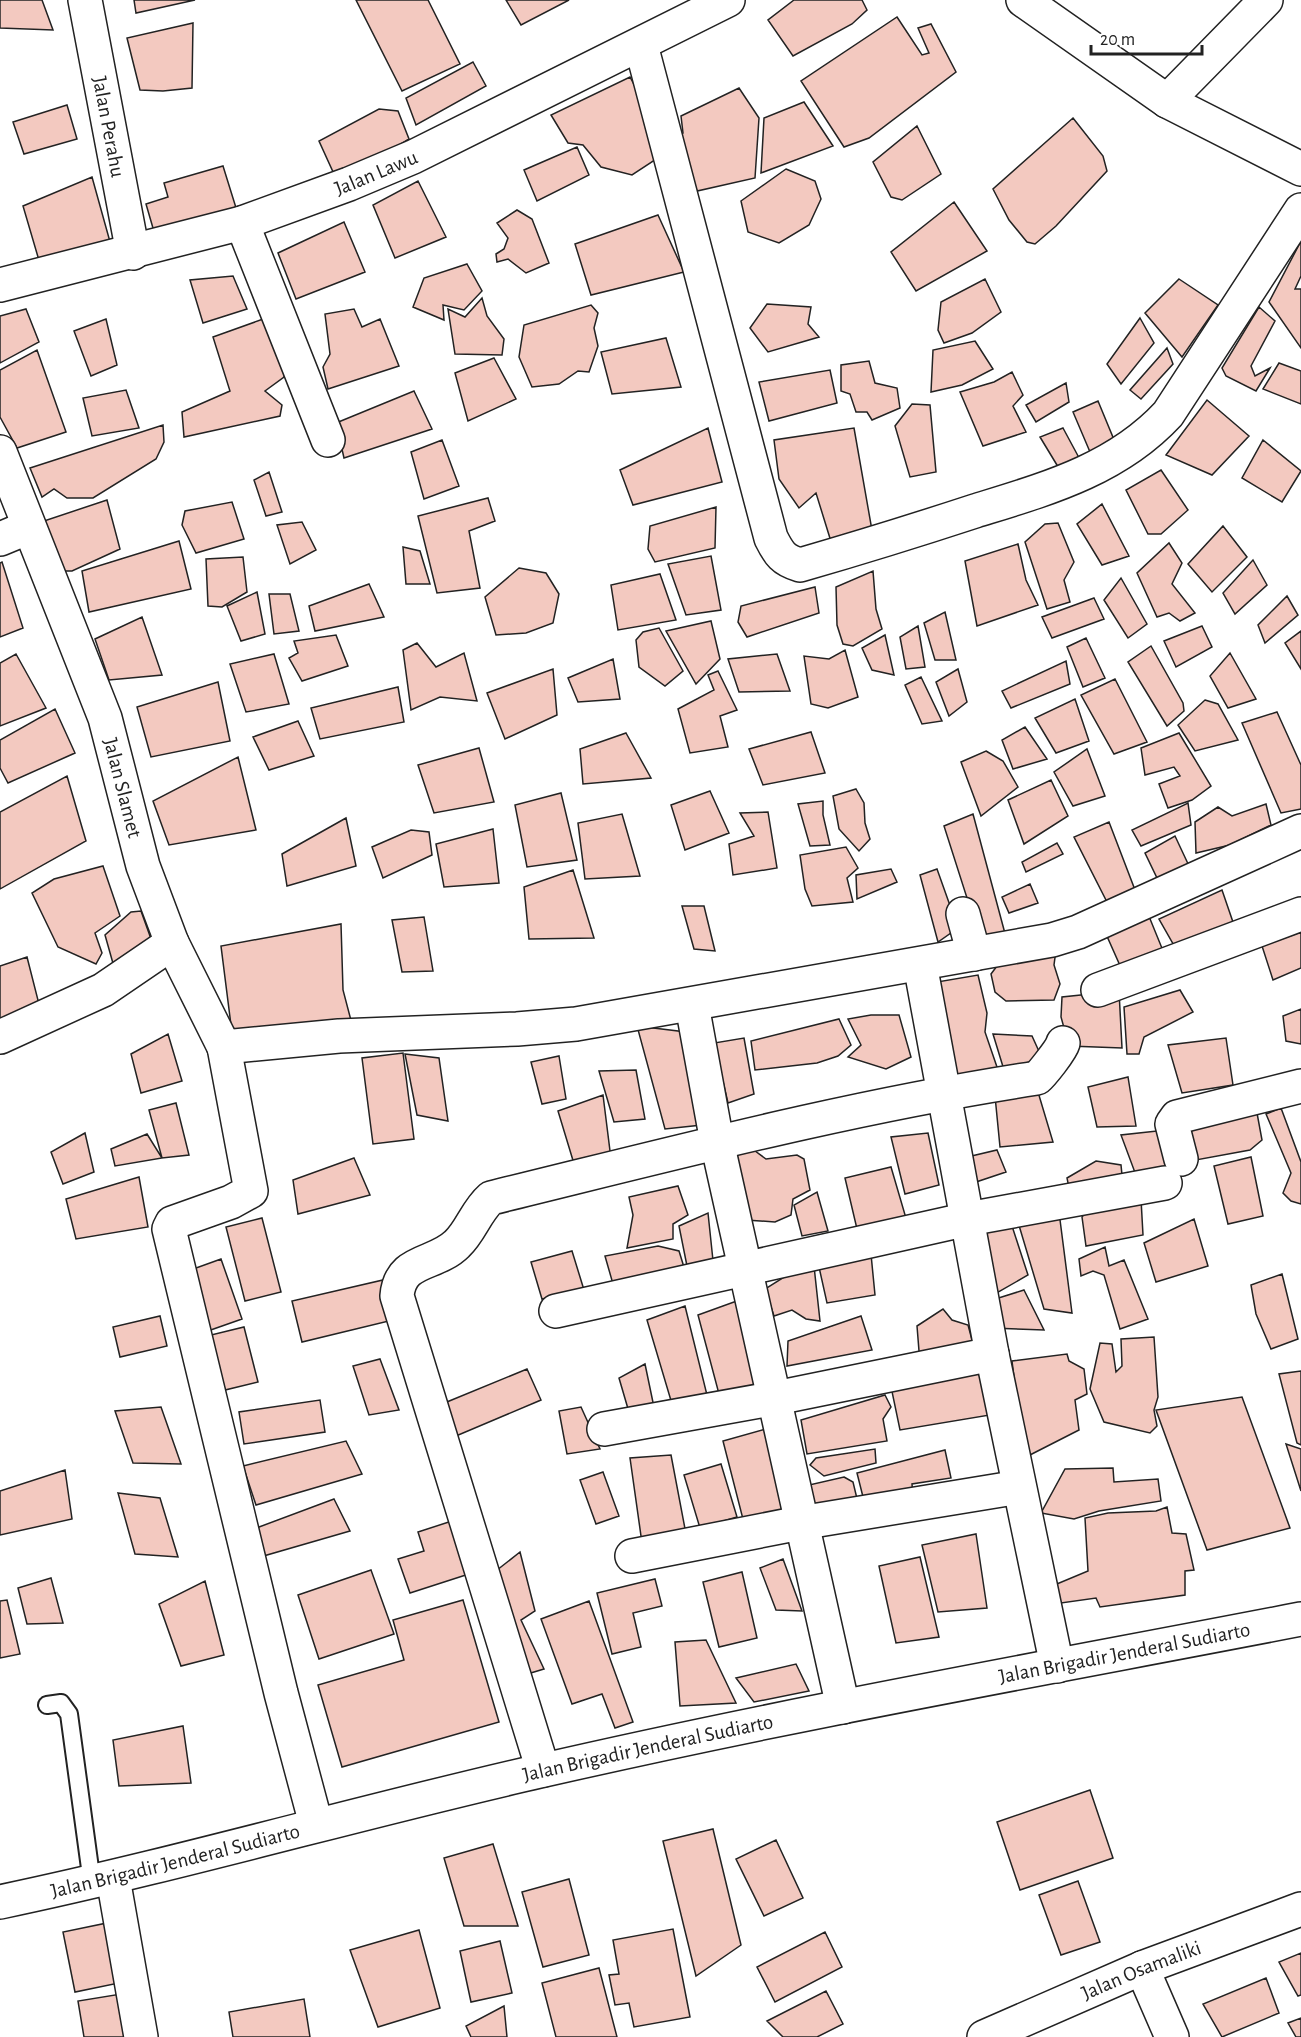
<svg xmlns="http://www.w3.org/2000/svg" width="1301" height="2037" viewBox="0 0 1301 2037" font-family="'Alegreya Sans',sans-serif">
  <rect width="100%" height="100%" fill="#fff"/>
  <!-- building -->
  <path fill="#f3c9c0" stroke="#222" stroke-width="1.5" d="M0 0H42L53 30 0 28Z
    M134 0H195L136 13Z
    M356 0H428L460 64 402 91Z
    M506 0H569L521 25Z
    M794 0H862L867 10 852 24 793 56 768 20Z
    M897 17 922 55 929 53 918 28 931 24 956 72 869 138 844 147 801 81Z
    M193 23 192 88 163 91 140 90 127 38Z
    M473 62 486 86 416 125 406 98Z
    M630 77 653 120 661 156 632 175 601 167 583 145 568 143 551 115Z
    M739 88 759 118 755 178 697 191 678 139 683 133 681 116Z
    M804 102 833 146 761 173 764 118Z
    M67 105 77 139 24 154 13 122Z
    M379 109 398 111 409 139 388 152 334 174 319 141Z
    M1073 118 1103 156 1107 171 1056 226 1035 244 1027 242 1009 220 993 189Z
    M917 126 941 174 902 200 891 197 873 162Z
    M577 147 589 175 537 201 524 170Z
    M223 166 237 211 155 235 146 204 168 197 164 183Z
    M786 169 815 181 821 199 809 225 779 243 748 232 741 201Z
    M92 177 112 249 43 274 23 206Z
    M418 181 446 237 395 258 373 205Z
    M954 202 987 251 916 291 891 252Z
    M517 210 532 219 549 263 526 273 508 259 497 262 496 254 504 249 508 238 497 223Z
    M658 215 684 272 591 295 575 244Z
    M344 222 365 272 296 299 278 253Z
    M1301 241V276L1295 289H1301V348L1269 302Z
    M467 264 482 291 464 310 443 305 444 320 413 307 424 278Z
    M233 276 247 309 203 323 190 280Z
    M985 279 1001 312 972 333 944 343 938 330 941 302Z
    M1179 279 1218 305 1182 357 1145 313Z
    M482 298 487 316 504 339 502 355 455 354 448 309 465 317Z
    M767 304 811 307 808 324 819 337 768 352 750 328Z
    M591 305 598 313 594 328 598 346 589 372 578 371 559 384 532 387 519 357 524 325Z
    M1259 307 1275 321 1251 366 1255 376 1270 368 1256 391 1226 376 1222 368Z
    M26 309 39 342 0 363V316Z
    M354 309 362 327 380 319 399 366 328 389 323 367 330 354 325 314Z
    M266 318 286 366 284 377 265 391 282 405 280 416 184 437 182 412 230 391 213 337Z
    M1140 318 1154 343 1121 384 1107 364Z
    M106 319 117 365 91 376 74 331Z
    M666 338 681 387 612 394 601 352Z
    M975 341 993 369 962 385 931 392 933 350Z
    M1167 348 1173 364 1141 399 1130 390Z
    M37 350 66 432 17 448 0 417V370Z
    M494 358 516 399 468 421 455 373Z
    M869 361 875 383 897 388 900 408 872 420 867 412H856L850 394 841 391V365Z
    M1279 363 1301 371V404L1263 389Z
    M830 370 837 403 769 421 759 382Z
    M1012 372 1023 395 1013 406 1026 432 983 446 960 392 994 382Z
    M1066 383 1069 402 1036 422 1026 405Z
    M126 390 139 428 92 436 83 398Z
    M414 391 432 429 344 458 336 423Z
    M1207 400 1249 436 1212 475 1166 455Z
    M1098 401 1117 447 1093 459 1073 412Z
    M912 404 930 405 936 472 910 477 895 426Z
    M163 425 164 442 156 459 93 498H67L54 489 42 497 30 468Z
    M708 428 722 482 633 505 620 470Z
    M854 428 873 536 833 548 816 493 799 508 779 479 774 440Z
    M1063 428 1084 467 1063 475 1040 437Z
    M442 440 459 486 424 499 411 452Z
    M1263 440 1301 471 1282 502 1242 478Z
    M1161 470 1188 510 1161 534H1148L1126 490Z
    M269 472 282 512 266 516 254 480Z
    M488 498 495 521 469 531 480 588 437 593 418 516Z
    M107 500 120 549 72 571H53L44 521Z
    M232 502 244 539 196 553 182 525 185 511Z
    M1102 504 1129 556 1102 565 1077 524Z
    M716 507 715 548 655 562 648 549 650 526Z
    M302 522 316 550 290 564 277 525Z
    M1058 523 1074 562 1064 580 1070 602 1047 609 1025 542 1045 524Z
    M1223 526 1247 557 1212 592 1188 564Z
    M179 541 191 589 89 612 82 571Z
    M1169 543 1182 563 1172 584 1195 613 1180 621 1169 613 1157 617 1137 573Z
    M1018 544 1026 580 1038 605 977 626 965 561Z
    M403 547 420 551 430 584H406Z
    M711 556 721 610 686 615 668 564Z
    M243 557 247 592 222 607 208 606 206 559Z
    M1253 560 1267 585 1235 614 1223 593Z
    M2 562 23 628 0 637V563Z
    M519 568 546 573 559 594 553 623 526 633 496 635 485 597Z
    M873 571 876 609 882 629 853 646 843 644 837 625 836 587Z
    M660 574 676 620 618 630 611 585Z
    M1121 578 1147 624 1128 638 1104 600Z
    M369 584 384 617 315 631 309 606Z
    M815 587 819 613 747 637 738 622 741 606Z
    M257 592 265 634 241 641 227 606Z
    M269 594H290L299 631 274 634Z
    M1287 596 1298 615 1265 643 1258 625Z
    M1094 598 1104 619 1052 638 1042 617Z
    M945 612 956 660H935L924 623Z
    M142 617 162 675 109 680 95 639Z
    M711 621 720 659 696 684 666 631Z
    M918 626 925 667 906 669 900 637Z
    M1202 626 1212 647 1176 667 1164 641Z
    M659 628 683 671 665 686 639 667 636 640 643 632Z
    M1301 631V669L1285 643Z
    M336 635 348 666 302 681 289 658 298 653 294 641Z
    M885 635 894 675 872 670 862 648Z
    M1086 638 1105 678 1083 687 1067 647Z
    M417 643 436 667 464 653 477 701 440 697 411 710 403 650Z
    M1151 646 1183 703 1184 711 1167 726 1128 662Z
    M845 650 858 697 828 708 811 704 804 656 829 659Z
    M1230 653 1256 699 1228 708 1210 676Z
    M16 654 46 708 0 726V663Z
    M274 654 289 704 246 712 230 664Z
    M777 654 790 691 739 692 728 659Z
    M613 659 620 699 578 702 568 678Z
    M1066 661 1070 684 1011 708 1002 691Z
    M553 669 557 715 505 739 487 693Z
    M958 669 967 702 949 716 936 682Z
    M718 671 737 710 720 716 728 747 690 753 678 709 714 690 708 675Z
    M921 677 942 721 922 724 905 685Z
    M1115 679 1147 742 1114 754 1081 695Z
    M218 682 230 741 151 757 137 707Z
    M398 687 404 722 320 739 311 708Z
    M1075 699 1089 741 1056 753 1035 718Z
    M1205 700 1218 704 1238 740 1195 751 1178 725Z
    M55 709 75 753 8 783 0 768V740Z
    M1277 712 1301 765V809L1281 813 1242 723Z
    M298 721 314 756 269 770 253 737Z
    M1025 727 1047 759 1013 769 1002 740Z
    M811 732 825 773 763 785 749 749Z
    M626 733 651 778 583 784 580 749Z
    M1179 733 1211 786 1192 800 1168 808 1159 784 1180 776 1174 767 1145 775 1141 748Z
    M479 748 494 802 434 813 418 765Z
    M1087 749 1105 796 1073 806 1054 772Z
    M986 751 1003 761 1018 787 981 816 961 762Z
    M238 757 256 830 169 845 153 801Z
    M67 776 86 841 0 889V812Z
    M1051 780 1068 816 1024 844 1008 800Z
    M856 789 864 803 865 823 870 839 859 851 839 829 833 796Z
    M710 791 729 833 685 850 671 805Z
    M561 793 577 860 527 867 515 805Z
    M823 801V815L830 845 810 846 798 804Z
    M1188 803 1191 825 1141 846 1132 830Z
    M1266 804 1271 825 1230 845 1196 853 1195 822 1218 807 1232 816Z
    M768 812 777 868 733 875 729 844 754 836 740 813Z
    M622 814 640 876 585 879 578 823Z
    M973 814 1007 941 982 945 944 826Z
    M346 818 356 866 287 886 282 854Z
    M1109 822 1135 890 1108 904 1074 837Z
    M493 829 499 883 444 887 436 844Z
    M411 830 429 832 432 855 383 878 372 847Z
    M1175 836 1190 868 1158 880 1145 853Z
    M1057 843 1063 854 1026 872 1022 862Z
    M846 847 858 868 847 878 853 902 812 906 805 889 800 855Z
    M103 866 120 916 95 933 102 953 96 964 58 947 32 893 54 879Z
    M891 869 897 882 857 899 856 875Z
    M937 869 958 928 938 942 920 875Z
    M573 870 594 938 529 939 524 887Z
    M1030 884 1038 903 1009 913 1002 897Z
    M1222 890 1235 928 1180 956 1159 919Z
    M682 906H704L715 951 694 949Z
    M1146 909 1168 963 1126 979 1106 934Z
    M141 911 155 950 116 974 105 935 131 912Z
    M424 917 433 971 402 972 392 920Z
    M341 924 343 990 353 1028 233 1041 221 946Z
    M1301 932V968L1273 980 1262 946Z
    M1056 950 1054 965 1060 984 1054 1000 1006 1001 995 992 991 974 1003 958Z
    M27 957 40 1008 0 1026V966Z
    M978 975 987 1013 985 1032 998 1070 955 1076 931 983Z
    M1180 990 1193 1012 1144 1037 1139 1054H1127L1124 1007Z
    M1119 991 1122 1048 1069 1046 1061 1017 1062 997Z
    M1301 1009V1044L1286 1041 1283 1016Z
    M871 1015H899L911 1057 886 1069 848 1057 861 1045 848 1019Z
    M839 1019 851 1045 838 1056 817 1063 755 1070 751 1041Z
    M637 1026 686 1032 711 1124 665 1129Z
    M168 1034 182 1081 141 1093 131 1054Z
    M993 1034 1032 1036 1042 1058 1004 1070Z
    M744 1038 754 1094 728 1103 714 1043Z
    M1226 1038 1233 1085 1182 1093 1168 1045Z
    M403 1053 414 1139 373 1144 362 1058Z
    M405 1054 439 1058 448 1121 417 1115Z
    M559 1056 566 1099 542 1104 531 1062Z
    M636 1070 645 1119 614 1122 599 1071Z
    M1128 1077 1136 1126 1097 1127 1088 1087Z
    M1038 1092 1053 1142 1000 1147 995 1096Z
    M603 1095 611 1159 575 1167 558 1111Z
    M176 1103 189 1155 162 1158 149 1110Z
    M1281 1108 1301 1162V1204L1291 1201 1283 1193 1291 1173 1266 1114Z
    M1257 1113 1262 1140 1250 1150 1196 1160 1189 1125Z
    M1166 1130 1177 1170 1137 1178 1121 1135Z
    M85 1133 94 1172 63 1184 51 1152Z
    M928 1133 939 1185 905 1194 891 1137Z
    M147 1134 162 1158 115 1166 111 1149Z
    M751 1148 766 1159 797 1155 804 1159 810 1190 793 1199 791 1215 775 1222 746 1220 736 1154Z
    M997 1150 1006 1172 976 1182 963 1158Z
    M1251 1157 1263 1216 1228 1224 1214 1166Z
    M354 1158 370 1195 298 1214 293 1180Z
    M1096 1161 1121 1165 1123 1185 1070 1193 1067 1178Z
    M891 1167 908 1225 857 1229 845 1178Z
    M139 1177 148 1227 76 1239 66 1199Z
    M678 1186 688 1215 673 1224V1239L627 1248 633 1215 629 1197Z
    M817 1192 828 1231 802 1236 794 1205Z
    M1141 1199 1143 1235 1086 1246 1082 1217 1092 1203Z
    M1059 1212 1072 1313 1044 1309 1018 1222Z
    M708 1213 714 1270 687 1266 679 1226Z
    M262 1218 281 1292 245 1301 226 1227Z
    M1194 1219 1208 1266 1156 1282 1144 1243Z
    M1012 1226 1028 1275 995 1294 973 1233Z
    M870 1244 875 1295 827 1303 817 1258Z
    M658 1246 679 1251 687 1277 613 1284 605 1256Z
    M1105 1247 1109 1266 1124 1260 1148 1319 1120 1329 1104 1275 1093 1271 1081 1276 1079 1259Z
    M572 1251 584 1290 542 1299 531 1262Z
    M221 1259 242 1319 205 1332 185 1272Z
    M814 1266 820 1321 806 1319 792 1310 774 1316 765 1289 797 1269Z
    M1282 1274 1298 1339 1271 1349 1256 1314 1251 1285Z
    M383 1280 393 1320 302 1342 292 1301Z
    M1024 1290 1044 1330 991 1328 992 1300Z
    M745 1298 764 1389 719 1394 698 1315Z
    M685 1306 708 1399 672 1404 647 1320Z
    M943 1309 952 1320 968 1325 975 1351 926 1357 919 1351 917 1326Z
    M160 1316 167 1346 120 1357 113 1327Z
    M861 1316 872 1350 787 1366 788 1341Z
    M244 1327 258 1382 225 1390 211 1335Z
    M1154 1337 1158 1397 1154 1410 1157 1426 1150 1433 1104 1422 1090 1389 1100 1343 1112 1344 1116 1372 1122 1366 1121 1339Z
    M1067 1354 1069 1361 1084 1369 1087 1394 1075 1400 1079 1430 1024 1458 1012 1361Z
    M380 1359 399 1410 369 1415 353 1366Z
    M645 1364 655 1412 631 1419 619 1378Z
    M527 1369 541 1400 456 1436 442 1404Z
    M980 1370 996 1414 900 1430 890 1382Z
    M1301 1371V1445L1297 1443 1279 1374Z
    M885 1395 891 1407 883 1419 887 1441 807 1454 801 1420Z
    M1242 1397 1290 1528 1207 1550 1156 1410Z
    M320 1400 325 1432 244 1444 239 1412Z
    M161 1407 181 1464 133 1463 115 1411Z
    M581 1407 600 1449 567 1454 559 1411Z
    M766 1429 789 1515 745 1527 723 1441Z
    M346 1441 362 1474 256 1505 243 1466Z
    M1286 1444 1301 1449V1491Z
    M875 1449 876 1463 824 1476 810 1465 816 1458Z
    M945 1450 951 1478 912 1484 913 1497 865 1505 857 1473Z
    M671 1455 686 1534 642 1543 630 1458Z
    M721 1464 737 1517 700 1528 684 1475Z
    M1113 1468 1114 1482 1158 1479 1161 1501 1099 1511 1074 1519 1041 1513 1065 1469Z
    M65 1470 72 1519 0 1535V1491Z
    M603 1472 619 1516 596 1524 580 1480Z
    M844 1477 853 1482 859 1507 815 1518 809 1485Z
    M118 1493 160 1498 178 1557 135 1554Z
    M334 1499 350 1531 260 1557 251 1530Z
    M1167 1507 1172 1533 1186 1534 1194 1570 1185 1571V1595L1100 1607 1096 1598 1054 1604 1052 1586 1088 1571 1085 1518 1108 1513 1156 1511Z
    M455 1520 472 1573 410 1593 398 1559 424 1551 418 1532Z
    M976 1534 987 1608 938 1612 922 1545Z
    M520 1552 535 1611 521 1620 544 1669 524 1675 492 1574Z
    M920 1557 939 1637 896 1643 879 1566Z
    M783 1559 802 1611 776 1610 760 1568Z
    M371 1570 394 1634 319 1659 298 1595Z
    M742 1572 757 1638 719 1647 703 1582Z
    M51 1578 63 1623 27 1624 18 1588Z
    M655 1579 662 1606 633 1613 641 1647 612 1654 597 1593Z
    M205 1581 224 1655 181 1666 159 1604Z
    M7 1600 20 1654 0 1658V1601Z
    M463 1600 499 1722 342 1767 318 1685 404 1660 393 1620Z
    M589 1601 633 1722 615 1728 602 1694 572 1704 541 1619Z
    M706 1640 736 1703 680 1706 675 1642Z
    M796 1664 809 1691 754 1702 736 1678Z
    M183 1726 191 1783 119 1786 113 1740Z
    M1090 1790 1113 1858 1020 1890 997 1822Z
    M713 1829 741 1945 696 1976 663 1841Z
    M776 1840 803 1898 764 1916 736 1859Z
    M493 1844 518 1926H464L444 1858Z
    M569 1879 589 1955 543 1967 522 1892Z
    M1078 1881 1100 1942 1061 1955 1039 1895Z
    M107 1923 119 1983 75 1992 63 1932Z
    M673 1929 690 2017 634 2027 629 2003 615 2005 609 1975 619 1974 613 1940Z
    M419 1930 440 2008 378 2027 350 1950Z
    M825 1932 842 1967 775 2002 757 1967Z
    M500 1941 512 1993 471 2002 460 1951Z
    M1301 1953V1995L1298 1996 1279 1962Z
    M599 1968 617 2037H556L542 1983Z
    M1266 1978 1279 2013 1222 2037 1203 2004Z
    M826 1991 843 2024 817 2037H783L767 2021Z
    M121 1994 129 2037H84L78 2001Z
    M304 1999 310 2037H233L229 2012Z
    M504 2006 507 2037H471L466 2026Z
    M1301 2018V2037H1296L1288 2023Z"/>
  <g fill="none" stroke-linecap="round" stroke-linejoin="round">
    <defs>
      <path id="lane" d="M47 1705 61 1703 69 1714 92 1883"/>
      <g id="street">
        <path id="s1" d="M85 0 133 253"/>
        <path d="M641 45 771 538C779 554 783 560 800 565 859 548 917 530 975 511 1046 489 1116 470 1168 414L1301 210"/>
        <path d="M1167 101 1266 0"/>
        <path d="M242 223 328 440"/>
        <path id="s2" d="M0 285 242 223 349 184 413 157 728 0"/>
        <path id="s3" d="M0 452 105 718 143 866 172 943 103 990 0 1037"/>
        <path d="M0 539 29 527"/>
        <path d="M963 914 974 954"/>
        <path d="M172 943 224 1047 339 1036 517 1029 576 1024 1052 940 1078 932 1301 831"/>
        <path d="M920 964 992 1354 1057 1666"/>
        <path d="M1098 990 1301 914"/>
        <path d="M692 1005 717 1142 843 1707"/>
        <path d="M224 1047 251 1191 231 1202 172 1223 169 1229 281 1693 316 1824"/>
        <path d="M1181 1159 1172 1124 1177 1117 1301 1086"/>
        <path d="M556 1311 968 1219 1165 1183"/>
        <path d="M604 1429 776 1398 992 1354"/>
        <path d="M632 1556 800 1523 1019 1487"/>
        <path d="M543 1770 397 1296C400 1258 435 1266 457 1244 471 1231 476 1211 491 1198 671 1154 852 1106 1037 1078 1042 1074 1061 1050 1063 1043"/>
        <path d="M113 1878 141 2037"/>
        <path d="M1142 1968 1172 2037"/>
      </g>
      <g id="secondary">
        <path d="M1023 0 1167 101 1301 169"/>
        <path id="s4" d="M0 1902C181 1864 359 1812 540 1771 792 1713 1047 1668 1301 1619"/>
      </g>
      <g id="primary">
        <path id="s5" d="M984 2037 1142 1968 1301 1909"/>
      </g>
    </defs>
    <!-- lane casing -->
    <use href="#lane" stroke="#222" stroke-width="20"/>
    <!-- street casing -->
    <use href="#street" stroke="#222" stroke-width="36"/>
    <!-- secondary casing -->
    <use href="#secondary" stroke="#222" stroke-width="36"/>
    <!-- primary casing -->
    <use href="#primary" stroke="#222" stroke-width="36"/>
    <!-- lane -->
    <use href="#lane" stroke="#fff" stroke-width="16"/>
    <!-- street -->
    <use href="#street" stroke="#fff" stroke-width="33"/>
    <!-- secondary -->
    <use href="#secondary" stroke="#fff" stroke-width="33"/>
    <!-- primary -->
    <use href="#primary" stroke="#fff" stroke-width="33"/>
  </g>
  <g text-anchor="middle" stroke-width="4.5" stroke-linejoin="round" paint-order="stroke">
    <!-- street labels -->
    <g font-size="21" fill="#222" stroke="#fff">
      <text dy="7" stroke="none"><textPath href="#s1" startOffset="129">Jalan Perahu</textPath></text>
      <text dy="7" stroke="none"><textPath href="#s2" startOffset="393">Jalan Lawu</textPath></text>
      <text dy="7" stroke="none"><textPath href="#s3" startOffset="358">Jalan Slamet</textPath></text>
      <text dy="7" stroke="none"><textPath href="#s4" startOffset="1152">Jalan Brigadir Jenderal Sudiarto</textPath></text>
      <text dy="7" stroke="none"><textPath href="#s4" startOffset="666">Jalan Brigadir Jenderal Sudiarto</textPath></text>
      <text dy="7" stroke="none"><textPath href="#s4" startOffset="180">Jalan Brigadir Jenderal Sudiarto</textPath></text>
      <text dy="7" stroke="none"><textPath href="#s5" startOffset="171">Jalan Osamaliki</textPath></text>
    </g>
  </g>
  <!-- scale -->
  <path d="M1091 45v9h111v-9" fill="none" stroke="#222222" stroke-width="3"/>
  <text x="1100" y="45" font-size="18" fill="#222222" stroke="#ffffff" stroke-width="4.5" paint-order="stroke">20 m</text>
</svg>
